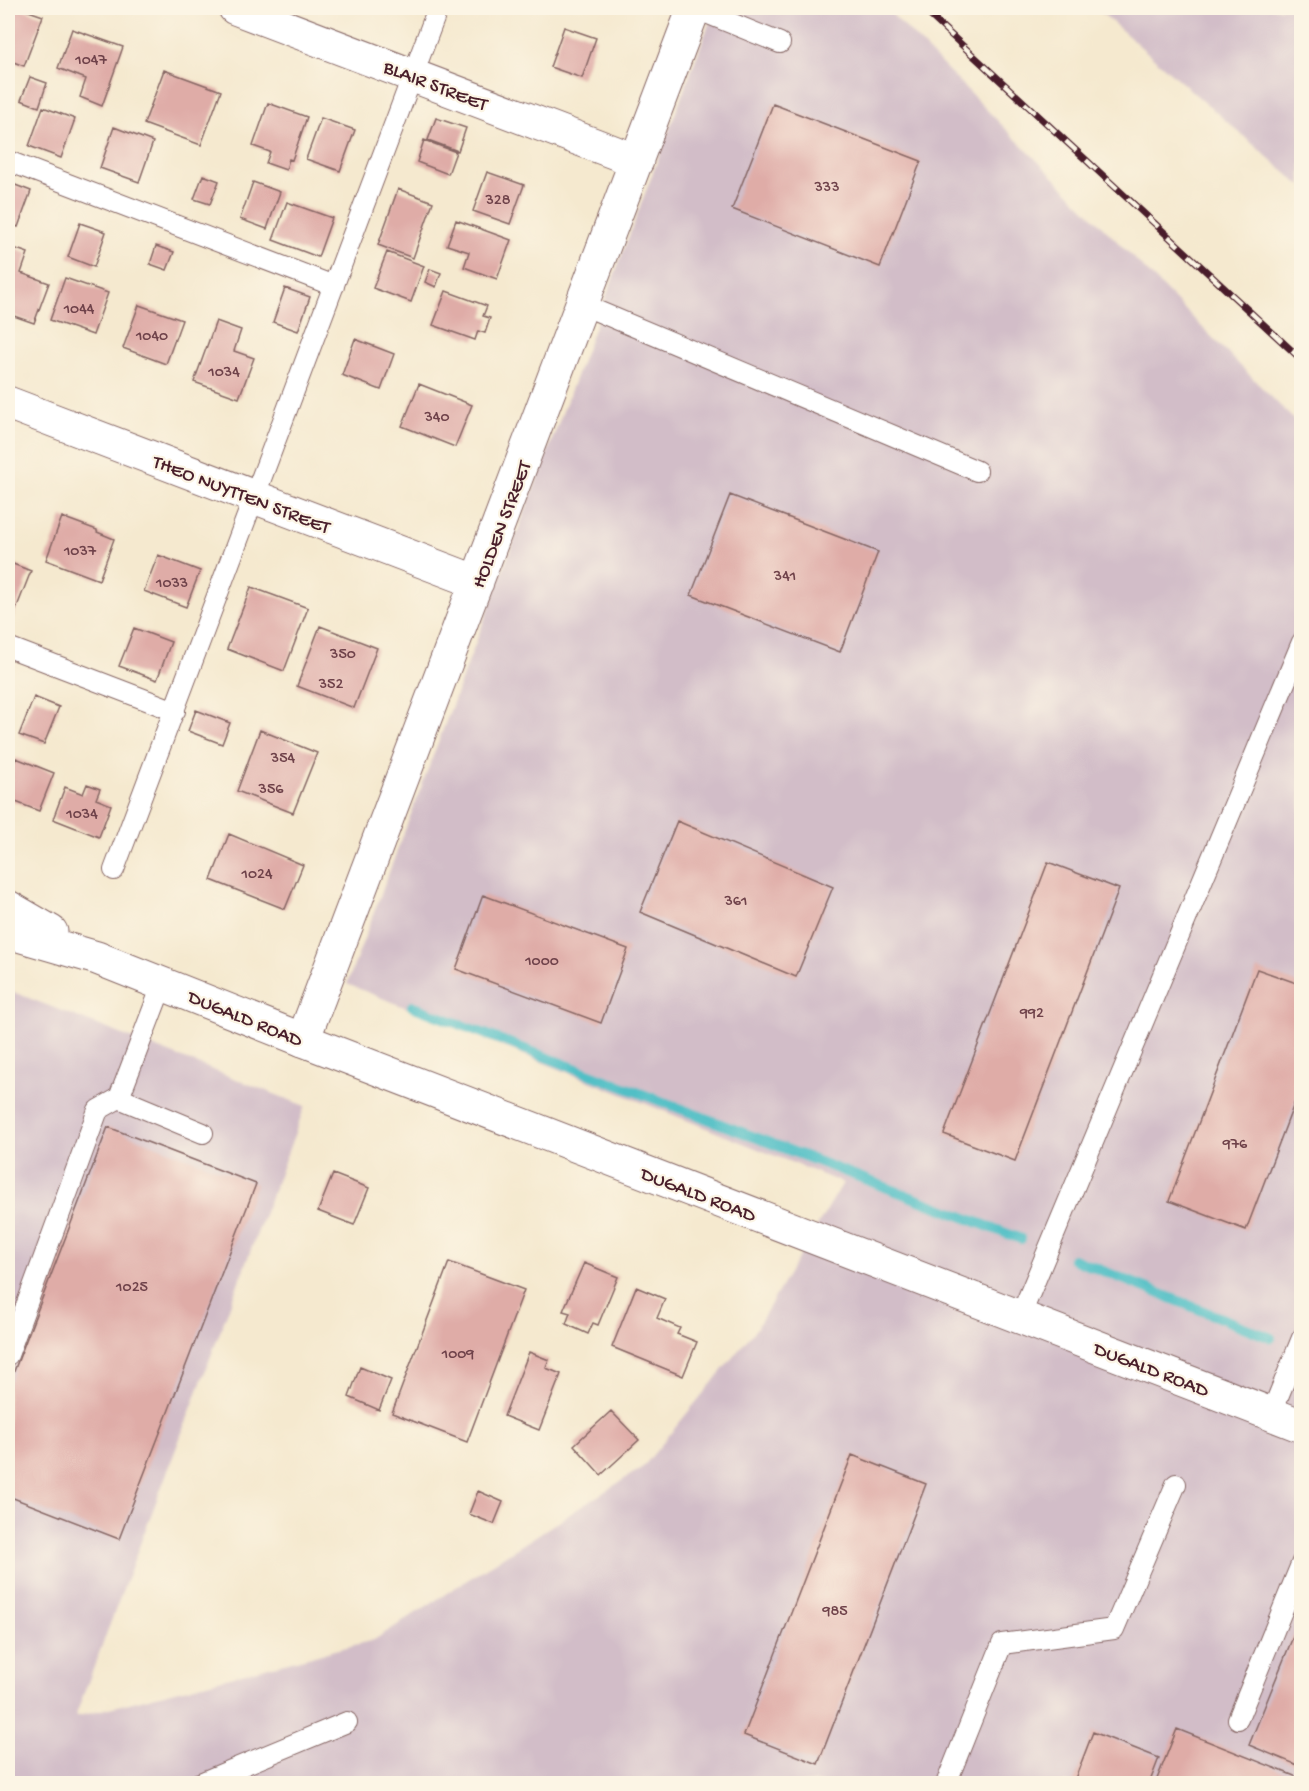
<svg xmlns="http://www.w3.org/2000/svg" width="1309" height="1791" viewBox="0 0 1309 1791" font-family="'Gochi Hand',sans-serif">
  <rect width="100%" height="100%" fill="#fcf5e5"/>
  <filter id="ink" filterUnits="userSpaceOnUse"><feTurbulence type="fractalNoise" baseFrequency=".0167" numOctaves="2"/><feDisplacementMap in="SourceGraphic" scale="12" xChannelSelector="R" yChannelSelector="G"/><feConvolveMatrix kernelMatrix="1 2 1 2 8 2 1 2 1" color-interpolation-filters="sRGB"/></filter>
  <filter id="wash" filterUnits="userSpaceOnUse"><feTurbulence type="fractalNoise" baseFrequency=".008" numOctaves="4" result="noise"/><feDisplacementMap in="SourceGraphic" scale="24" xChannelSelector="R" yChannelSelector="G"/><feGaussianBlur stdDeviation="1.35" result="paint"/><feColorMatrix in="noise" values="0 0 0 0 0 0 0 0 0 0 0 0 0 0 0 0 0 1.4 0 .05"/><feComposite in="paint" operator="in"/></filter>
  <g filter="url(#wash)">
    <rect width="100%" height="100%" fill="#f5e9cf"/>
    <!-- industrial -->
    <path fill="#d2bdc8" d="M715 8H886L1301 427V1783H8V990L305 1106 75 1717 374 1640 643 1467 756 1329 843 1183 347 984Z
      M1096 8H1301V186Z"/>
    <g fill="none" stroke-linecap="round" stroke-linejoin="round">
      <!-- stream -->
      <path stroke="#51bfc6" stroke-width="10" d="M412 1006 1021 1239
        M1073 1259 1271 1338"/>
    </g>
    <g id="blocks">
      <!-- building -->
      <path fill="#dfaca7" d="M8 8H20L43 16 24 66 8 60Z
        M564 27 596 38 582 78 550 67Z
        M72 29 123 47 102 106 80 97 86 79 58 68Z
        M164 70 221 91 201 145 144 124Z
        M30 77 47 83 39 107 21 100Z
        M268 103 307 117 292 160 289 159 286 170 266 163 270 152 253 146Z
        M773 104 921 161 880 267 732 209Z
        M43 107 75 119 61 158 29 146Z
        M321 118 355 130 340 171 306 159Z
        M436 118 466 128 458 151 428 140Z
        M114 127 153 142 139 182 100 168Z
        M424 140 456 152 448 174 417 162Z
        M487 172 524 185 510 224 473 211Z
        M203 175 219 181 210 204 194 199Z
        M253 182 280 192 267 229 240 219Z
        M10 183 31 191 18 227 8 223V191Z
        M398 189 433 202 413 258 378 245Z
        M287 202 332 218 318 257 273 240Z
        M456 220 511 240 497 279 464 267 469 252 447 245Z
        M80 223 106 232 94 267 68 257Z
        M8 246 28 253 21 273 49 283 34 323 8 314Z
        M156 246 174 252 167 270 150 264Z
        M387 252 424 266 411 302 373 288Z
        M430 269 441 273 436 287 425 282Z
        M65 278 108 293 93 335 50 320Z
        M285 288 310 297 298 331 273 322Z
        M446 291 487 306 483 316 490 318 485 333 478 331 475 340 433 325Z
        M139 305 182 320 166 364 123 348Z
        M216 321 241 330 234 351 254 358 239 398 194 382Z
        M355 339 394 354 381 390 342 375Z
        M419 384 472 405 455 447 402 426Z
        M730 495 878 552 840 652 691 595Z
        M62 517 97 530V532L114 539 99 580 46 560Z
        M158 555 200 571 186 607 144 591Z
        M8 562 31 571 13 617 8 614Z
        M251 587 308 608 284 671 227 649Z
        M320 626 377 648 354 708 297 686Z
        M134 628 171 642 157 680 119 666Z
        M34 697 59 707 44 744 19 735Z
        M196 710 230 723 222 744 188 731Z
        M260 730 317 753 293 813 237 791Z
        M16 758 54 773 39 811 8 799V780Z
        M87 784 100 789 96 799 111 805 99 837 53 819 65 787 83 794Z
        M677 821 833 887 796 977 640 912Z
        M229 834 303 865 285 909 211 880Z
        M1048 862 1119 889 1015 1161 944 1134Z
        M483 895 628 949 601 1023 456 969Z
        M1257 969 1302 985V1083L1246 1230 1169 1201Z
        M108 1127 256 1184 119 1539 8 1496V1387Z
        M333 1174 369 1188 354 1225 318 1211Z
        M449 1262 524 1290 467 1442 392 1413Z
        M584 1263 618 1277 598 1325 593 1323 588 1334 566 1324 570 1313 563 1311Z
        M636 1287 665 1299 657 1318 680 1328 677 1334 697 1342 683 1376 612 1347Z
        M529 1352 549 1360 546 1368 561 1374 539 1430 504 1416Z
        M360 1367 391 1380 379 1410 349 1397Z
        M611 1411 639 1440 601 1475 574 1445Z
        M852 1455 926 1484 818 1764 744 1735Z
        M478 1491 503 1502 494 1524 469 1514Z
        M1297 1627 1302 1629V1767L1249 1745Z
        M1177 1729 1302 1779V1784H1155Z
        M1093 1732 1159 1758 1149 1784H1073Z"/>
    </g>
  </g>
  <g filter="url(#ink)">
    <use href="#blocks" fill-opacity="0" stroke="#866664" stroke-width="1.5"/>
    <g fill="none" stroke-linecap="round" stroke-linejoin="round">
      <defs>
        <path id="service" d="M694 8 780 43
          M8 161 334 286
          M583 305 977 471
          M8 647 175 711
          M114 870 438 8
          M163 983 119 1098 203 1133
          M1020 1317 1302 642
          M8 1355 98 1110 119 1098
          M1271 1414 1302 1338
          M1238 1719 1302 1562
          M198 1784 347 1722
          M946 1784 1002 1644 1114 1629 1176 1484"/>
        <path id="minor" d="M235 8 637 161
          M8 403 477 582
          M303 1040 694 8"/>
        <path id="tertiary" d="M8 907 51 932
          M8 932 97 958 303 1040 1302 1426"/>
      </defs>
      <!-- service casing -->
      <use href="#service" stroke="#866664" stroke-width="22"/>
      <!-- minor casing -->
      <use href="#minor" stroke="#866664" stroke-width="35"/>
      <!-- tertiary casing -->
      <use href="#tertiary" stroke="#866664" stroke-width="35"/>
      <!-- service -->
      <use href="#service" stroke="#fff" stroke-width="20"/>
      <!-- minor -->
      <use href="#minor" stroke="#fff" stroke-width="33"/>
      <!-- tertiary -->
      <use href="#tertiary" stroke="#fff" stroke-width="33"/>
      <defs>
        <path id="rail" d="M922 8 1302 360"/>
      </defs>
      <!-- rail casing -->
      <use href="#rail" stroke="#4a1f2b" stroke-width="7"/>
      <!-- rail -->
      <use href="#rail" stroke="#fcf5e5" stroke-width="4.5" stroke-dasharray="14" stroke-linecap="butt"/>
    </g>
  </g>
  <g text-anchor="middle" stroke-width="4.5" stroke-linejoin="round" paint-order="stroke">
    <!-- number labels -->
    <g font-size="16" fill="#6f424a">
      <text x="91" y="64">1047</text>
      <text x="827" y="191">333</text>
      <text x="498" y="204">328</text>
      <text x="79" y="313">1044</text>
      <text x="152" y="340">1040</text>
      <text x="224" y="376">1034</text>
      <text x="437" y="421">340</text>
      <text x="80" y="555">1037</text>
      <text x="785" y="580">341</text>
      <text x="172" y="587">1033</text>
      <text x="343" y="658">350</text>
      <text x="331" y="688">352</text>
      <text x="283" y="762">354</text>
      <text x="271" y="793">356</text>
      <text x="82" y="818">1034</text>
      <text x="257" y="878">1024</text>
      <text x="736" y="905">361</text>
      <text x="542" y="965">1000</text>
      <text x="1032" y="1017">992</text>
      <text x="1235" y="1148">976</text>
      <text x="132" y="1291">1025</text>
      <text x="458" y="1358">1009</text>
      <text x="835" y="1615">985</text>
    </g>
    <!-- street labels -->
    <g font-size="20" fill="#4a1f2b" stroke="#fcf5e5">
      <text transform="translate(436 84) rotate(21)" y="7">BLAIR STREET</text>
      <text transform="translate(242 493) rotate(21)" y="7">THEO NUYTTEN STREET</text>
      <text transform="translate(500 524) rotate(-69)" y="7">HOLDEN STREET</text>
      <text transform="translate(246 1017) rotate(22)" y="7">DUGALD ROAD</text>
      <text transform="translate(699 1193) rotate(21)" y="7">DUGALD ROAD</text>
      <text transform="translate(1152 1368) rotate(21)" y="7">DUGALD ROAD</text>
    </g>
  </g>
  <!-- margin -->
  <rect width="1309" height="1791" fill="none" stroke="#fcf5e5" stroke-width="30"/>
</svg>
